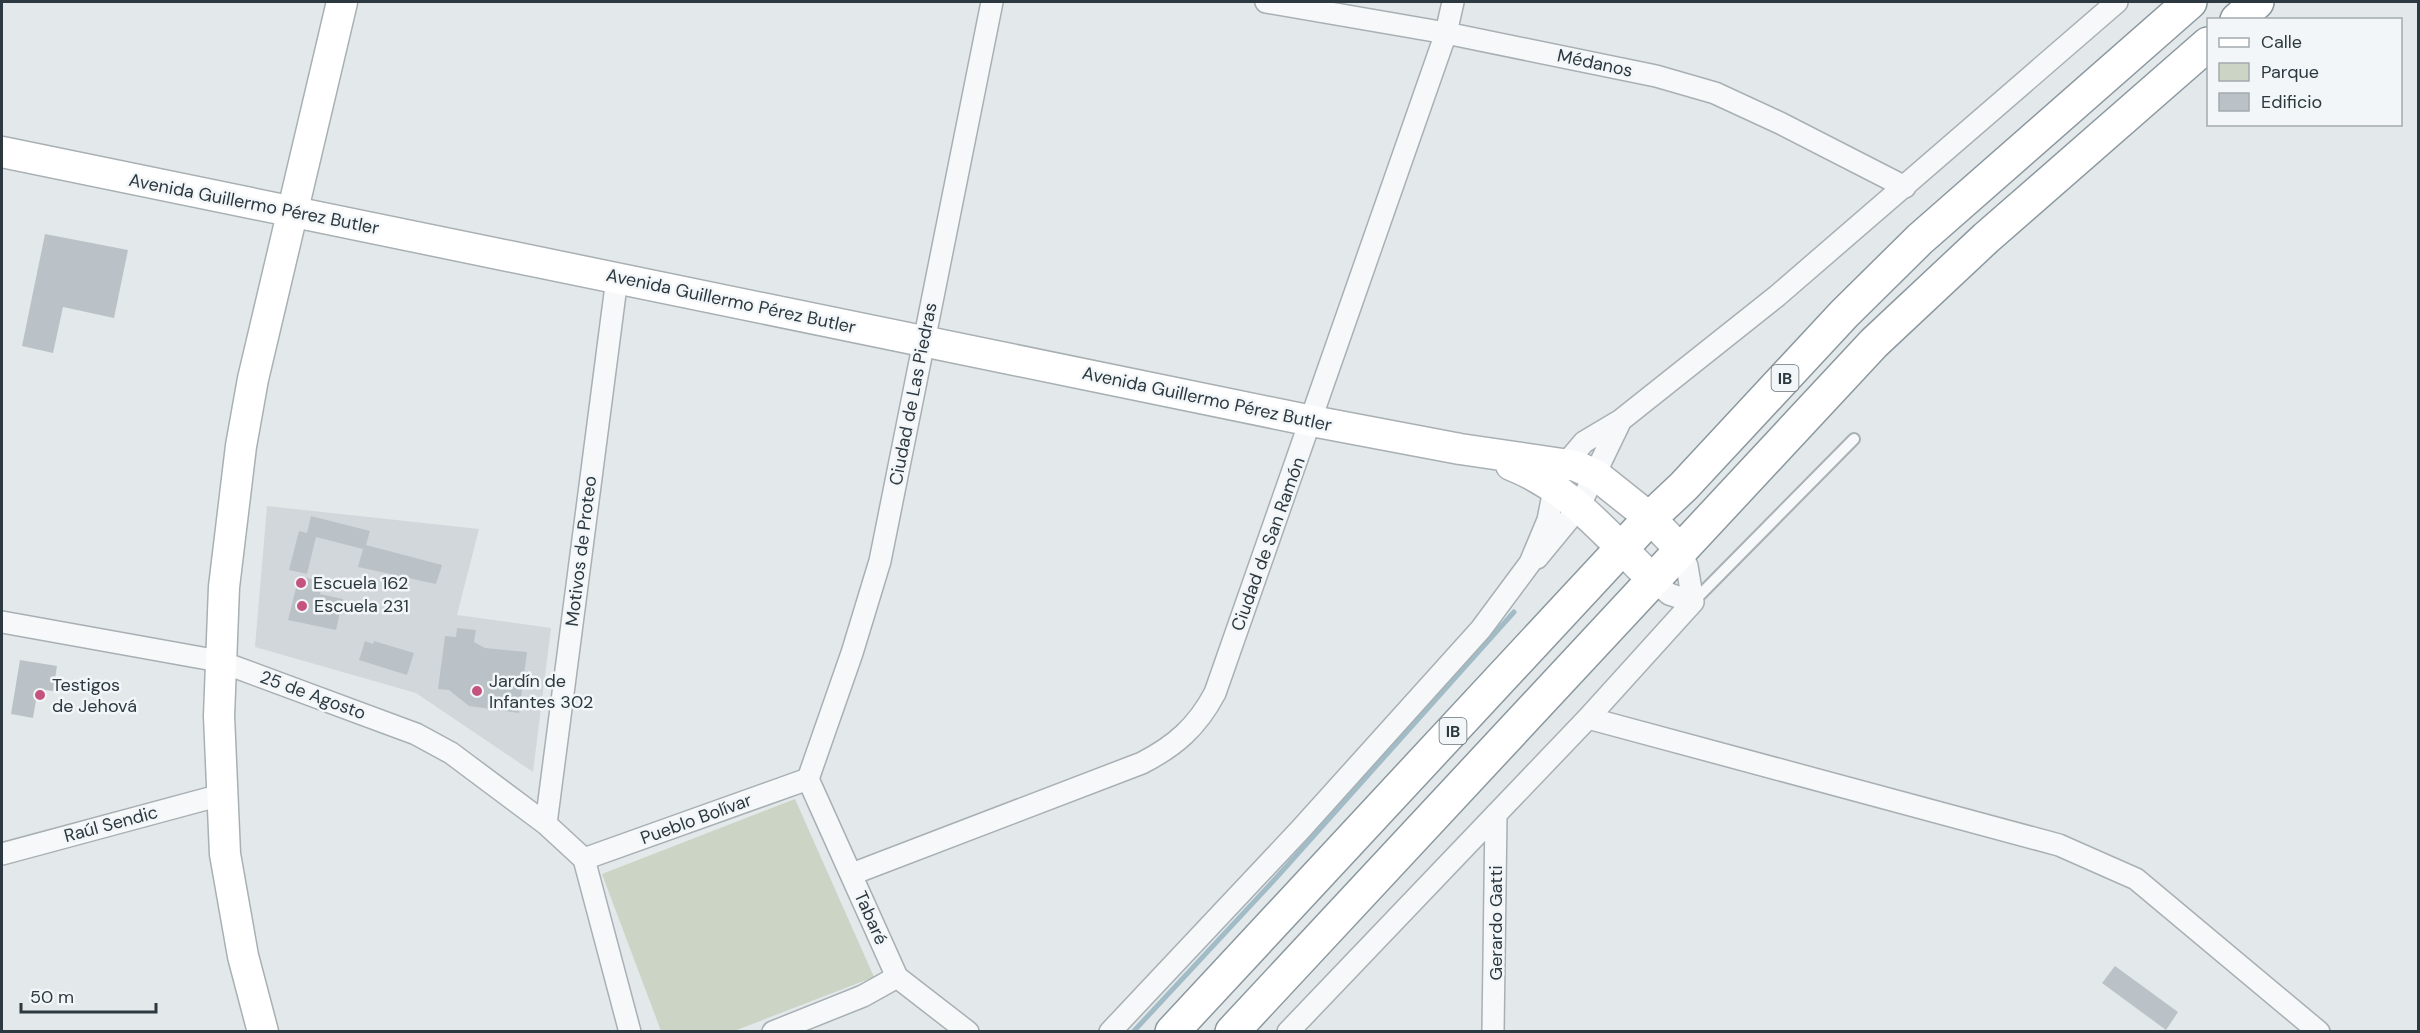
<svg xmlns="http://www.w3.org/2000/svg" width="2420" height="1033" viewBox="0 0 2420 1033" font-family="'DM Sans',sans-serif">
  <rect width="100%" height="100%" fill="#e3e8ea"/>
  <!-- built -->
  <path fill="#d2d7dc" d="M267 506 479 529 457 615 551 628 533 772 416 693 255 647Z"/>
  <!-- green -->
  <path fill="#ccd4c5" d="M795 799 874 977 734 1031H661L602 874Z"/>
  <g fill="none" stroke-linecap="round" stroke-linejoin="round">
    <!-- stream -->
    <path stroke="#a2bcc7" stroke-width="5" d="M1133 1032 1276 878 1514 612"/>
  </g>
  <!-- building -->
  <path fill="#bbc2c7" d="M45 234 128 250 114 318 63 307 53 353 22 346Z
    M311 516 370 531 366 545 442 565 436 584 358 567 363 549 316 537 307 574 289 570 299 531 307 533Z
    M299 576 323 582 320 594 343 599 336 630 288 620Z
    M457 628 476 630 474 642 485 648 527 652 519 713 469 706 449 690 438 689 445 636 456 637Z
    M365 641 373 644 374 641 414 653 407 675 359 660Z
    M20 660 57 666 53 691 38 689 33 718 11 714Z
    M2115 966 2178 1012 2166 1030 2102 983Z"/>
  <g fill="none" stroke-linecap="round" stroke-linejoin="round">
    <defs>
      <path id="lane" d="M1693 602 1854 439"/>
      <path id="street" d="M1266 2 1446 33 1656 76 1715 93 1780 123 1905 187
        M1537 558 1579 507 1621 420
        M1652 579 1669 594 1693 602
        M2 622 219 661 416 734 451 753 546 824 584 859
        M1588 718 2059 845 2136 879 2319 1032
        M808 779 852 653 880 561 992 2
        M808 779 897 977 968 1032
        M546 824 617 278
        M2 854 221 795
        M584 859 808 779
        M584 859 630 1032
        M852 874 1142 763C1175 746 1197 727 1215 693L1446 33 1453 2
        M773 1032 863 996 897 977
        M1110 1032 1300 830 1481 629 1530 563 1548 520 1557 474 1584 442 1621 420 1777 296 2117 2
        M1288 1032 1588 718 1693 602 1687 566 1680 549
        M1493 1032 1496 814"/>
      <path id="secondary" d="M2 152 1312 421 1460 449 1576 466 1596 475 1650 518 1680 549
        M1511 465C1571 489 1607 535 1652 579
        M263 1032 243 956 225 854 219 716 224 587 241 446 253 379 342 2"/>
      <path id="highway" d="M2237 20 2257 2
        M1172 1032 1650 518 1684 486 1844 314 1920 239 2190 2
        M1232 1032 1874 343 1986 238 2208 44"/>
    </defs>
    <!-- lane casing -->
    <use href="#lane" stroke="#a8b0b4" stroke-width="14"/>
    <!-- street casing -->
    <use href="#street" stroke="#a8b0b4" stroke-width="24"/>
    <!-- secondary casing -->
    <use href="#secondary" stroke="#a8b0b4" stroke-width="33"/>
    <!-- highway casing -->
    <use href="#highway" stroke="#8c98a0" stroke-width="36"/>
    <!-- lane -->
    <use href="#lane" stroke="#f6f8f9" stroke-width="10"/>
    <!-- street -->
    <use href="#street" stroke="#f6f8f9" stroke-width="21"/>
    <!-- secondary -->
    <use href="#secondary" stroke="#fff" stroke-width="30"/>
    <!-- highway -->
    <use href="#highway" stroke="#fff" stroke-width="33"/>
  </g>
  <!-- markers -->
  <g fill="#c4547d" stroke="#f3f6f8" stroke-width="2">
    <circle cx="301" cy="583" r="6"/>
    <circle cx="302" cy="606" r="6"/>
    <circle cx="477" cy="691" r="6"/>
    <circle cx="40" cy="695" r="6"/>
  </g>
  <g text-anchor="middle" stroke-width="5" stroke-linejoin="round" paint-order="stroke">
    <!-- shield labels -->
    <g fill="#f3f6f8" stroke="#687278" stroke-width="1.5">
      <rect x="1771.5" y="365" width="27" height="26" rx="4.5"/>
      <rect x="1439.5" y="718" width="27" height="26" rx="4.5"/>
    </g>
    <g font-size="16" font-weight="bold" fill="#2c3941">
      <text x="1785" y="384">IB</text>
      <text x="1453" y="737">IB</text>
    </g>
    <!-- street labels -->
    <g font-size="18" fill="#2c3941" stroke="#f3f6f8">
      <text transform="translate(1595 63) rotate(12)" y="6">Médanos</text>
      <text transform="translate(254 204) rotate(11)" y="6">Avenida Guillermo Pérez Butler</text>
      <text transform="translate(731 301) rotate(12)" y="6">Avenida Guillermo Pérez Butler</text>
      <text transform="translate(913 394) rotate(-79)" y="6">Ciudad de Las Piedras</text>
      <text transform="translate(1207 399) rotate(12)" y="6">Avenida Guillermo Pérez Butler</text>
      <text transform="translate(1268 544) rotate(-70)" y="6">Ciudad de San Ramón</text>
      <text transform="translate(581 551) rotate(-83)" y="6">Motivos de Proteo</text>
      <text transform="translate(313 695) rotate(20)" y="6">25 de Agosto</text>
      <text transform="translate(696 819) rotate(-20)" y="6">Pueblo Bolívar</text>
      <text transform="translate(111 824) rotate(-15)" y="6">Raúl Sendic</text>
      <text transform="translate(871 918) rotate(66)" y="6">Tabaré</text>
      <text transform="translate(1496 923) rotate(-90)" y="6">Gerardo Gatti</text>
    </g>
    <!-- poi labels -->
    <g font-size="18" fill="#2c3941" stroke="#f3f6f8" text-anchor="start">
      <text x="313" y="589">Escuela 162</text>
      <text x="314" y="612">Escuela 231</text>
      <text x="489" y="687">Jardín de<tspan x="489" dy="21">Infantes 302</tspan></text>
      <text x="52" y="691">Testigos<tspan x="52" dy="21">de Jehová</tspan></text>
    </g>
  </g>
  <!-- border -->
  <rect width="2420" height="1033" fill="none" stroke="#2c3941" stroke-width="6"/>
  <!-- legend -->
  <rect x="2207" y="18" width="195" height="108" fill="#f3f6f8" stroke="#a3aaaf" stroke-width="1.5"/>
  <rect x="2219" y="38" width="30" height="9" fill="#ffffff" stroke="#a3aaaf" stroke-width="1.5"/>
  <text x="2261" y="48" font-size="18" fill="#2c3941">Calle</text>
  <rect x="2219" y="63" width="30" height="18" fill="#ccd4c5" stroke="#a3aaaf" stroke-width="1.5"/>
  <text x="2261" y="78" font-size="18" fill="#2c3941">Parque</text>
  <rect x="2219" y="93" width="30" height="18" fill="#bbc2c7" stroke="#a3aaaf" stroke-width="1.5"/>
  <text x="2261" y="108" font-size="18" fill="#2c3941">Edificio</text>
  <!-- scale -->
  <path d="M21 1003v9h135v-9" fill="none" stroke="#2c3941" stroke-width="3"/>
  <text x="30" y="1003" font-size="18" fill="#2c3941" stroke="#f3f6f8" stroke-width="4.5" paint-order="stroke">50 m</text>
</svg>
